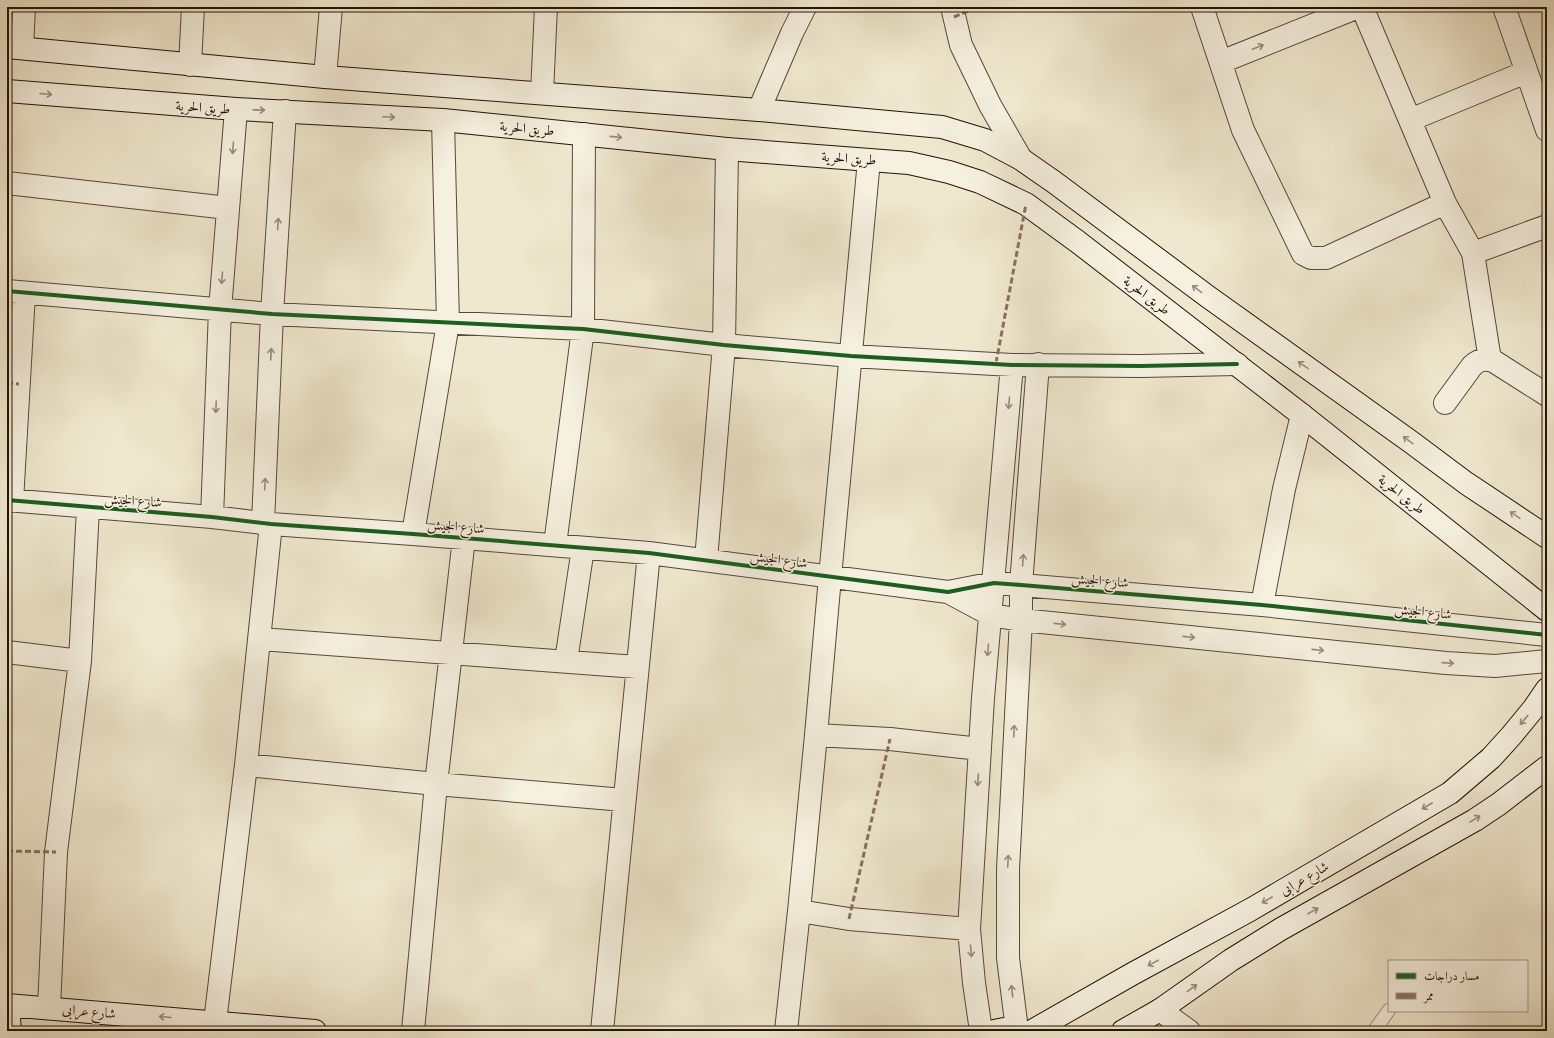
<svg xmlns="http://www.w3.org/2000/svg" width="1554" height="1038" viewBox="0 0 1554 1038" font-family="'EB Garamond',Amiri,serif">
  <rect width="100%" height="100%" fill="#efe8ce"/>
  <filter id="stains"><feTurbulence type="fractalNoise" baseFrequency=".005" numOctaves="4"/><feColorMatrix values="0 0 0 0 .2 0 0 0 0 .09 0 0 0 0 .02 0 0 0 .5 -.17"/></filter>
  <radialGradient id="worn" r=".72"><stop offset=".6" stop-color="#630" stop-opacity="0"/><stop offset="1" stop-color="#630" stop-opacity=".3"/></radialGradient>
  <g fill="none" stroke-linecap="round" stroke-linejoin="round">
    <defs>
      <path id="lane" d="M1374 1031 1389 1010"/>
      <path id="street" d="M952 7 961 45 990 105 1021 159
        M1202 7 1243 130 1303 254 1311 258H1326L1445 203
        M1362 7 1445 203 1473 253 1490 360
        M1504 7 1547 130
        M22 48 24 7
        M1221 62 1358 7
        M190 65 193 7
        M325 77 331 7
        M542 93 546 7
        M759 110 792 33 805 7
        M1410 120 1526 72
        M7 183 228 208
        M1473 253 1547 226
        M7 291 272 314 583 329 724 345 851 356 1012 365 1141 366 1237 364
        M1445 403 1472 366C1479 359 1486 358 1495 362L1547 395
        M7 500 212 517 271 524 413 534 649 553 948 592 994 583 1021 585 1262 605 1547 635
        M12 501 24 293
        M212 517 220 310 236 109
        M263 523 272 314 285 111
        M413 534 448 323 443 120
        M555 545 583 329 584 134
        M706 560 724 345 727 149
        M948 592 991 615 1021 620 1446 663 1495 666 1547 661
        M1262 605 1284 489 1302 415
        M260 639 637 667
        M7 652 80 661
        M566 661 583 548
        M816 735 890 739 980 749
        M246 765 436 784 624 800
        M799 911 849 919 969 929
        M49 1008 56 852 80 661 88 508
        M1160 1010 1189 1031
        M215 1022 246 765 271 524
        M1017 1030 1008 958V869L1021 620V585L1038 364
        M413 1031 436 784 464 538
        M602 1031 649 553
        M786 1031 799 911 816 735 830 577 869 160
        M981 1031 974 983 969 929 983 698 1012 365"/>
      <path id="secondary" d="M7 47 325 77 759 110 942 127 985 140 1021 159 1054 182 1207 296 1411 442 1466 483 1547 537
        M7 91 236 109 443 120 727 149 909 163 949 172 980 182 1026 204 1078 242 1302 415 1547 610
        M7 1005 315 1031
        M8 1005 10 1031
        M994 1031 1004 1029 1021 1031
        M1032 1031 1134 973 1250 910 1450 793 1491 758 1511 736 1534 708 1547 689
        M1123 1031 1160 1010 1231 960 1281 929 1475 820 1499 804 1547 767"/>
    </defs>
    <!-- lane casing -->
    <use href="#lane" stroke="#574838" stroke-width="14"/>
    <!-- street casing -->
    <use href="#street" stroke="#574838" stroke-width="24"/>
    <!-- secondary casing -->
    <use href="#secondary" stroke="#241206" stroke-width="24"/>
    <!-- lane -->
    <use href="#lane" stroke="#f5f0df" stroke-width="13"/>
    <!-- street -->
    <use href="#street" stroke="#f5f0df" stroke-width="22"/>
    <!-- secondary -->
    <use href="#secondary" stroke="#f5f0df" stroke-width="22"/>
    <!-- quiet -->
    <path stroke="#8d6e63" stroke-width="3" stroke-dasharray="6 3" stroke-linecap="butt" d="M954 17 978 7
      M996 363 1026 204
      M7 383 19 384
      M7 851 56 852
      M849 919 890 739"/>
    <defs>
      <path id="cycleway" d="M7 291 272 314 583 329 724 345 851 356 1012 365 1141 366 1237 364
        M7 500 212 517 271 524 413 534 649 553 948 592 994 583 1021 585 1262 605 1547 635"/>
    </defs>
    <!-- cycleway casing -->
    <use href="#cycleway" stroke="#f5f0df" stroke-width="6"/>
    <!-- cycleway -->
    <use href="#cycleway" stroke="#1b5e20" stroke-width="4"/>
  </g>
  <!-- one-way arrows -->
  <defs><path id="oneway-shaft" d="M-6 0H5M1.5-3L5.5 0L1.5 3" fill="none" stroke-width="1.6" stroke-linecap="round" stroke-linejoin="round"/></defs>
  <g stroke="#978c7d">
    <use href="#oneway-shaft" transform="translate(1258 47) rotate(-22)"/>
    <use href="#oneway-shaft" transform="translate(46 94) rotate(5)"/>
    <use href="#oneway-shaft" transform="translate(259 110) rotate(2)"/>
    <use href="#oneway-shaft" transform="translate(389 117) rotate(3)"/>
    <use href="#oneway-shaft" transform="translate(616 137) rotate(6)"/>
    <use href="#oneway-shaft" transform="translate(233 148) rotate(94)"/>
    <use href="#oneway-shaft" transform="translate(278 224) rotate(-86)"/>
    <use href="#oneway-shaft" transform="translate(222 278) rotate(95)"/>
    <use href="#oneway-shaft" transform="translate(1197 289) rotate(-143)"/>
    <use href="#oneway-shaft" transform="translate(271 354) rotate(-87)"/>
    <use href="#oneway-shaft" transform="translate(1303 365) rotate(-145)"/>
    <use href="#oneway-shaft" transform="translate(1009 403) rotate(95)"/>
    <use href="#oneway-shaft" transform="translate(216 407) rotate(92)"/>
    <use href="#oneway-shaft" transform="translate(1408 440) rotate(-144)"/>
    <use href="#oneway-shaft" transform="translate(265 484) rotate(-87)"/>
    <use href="#oneway-shaft" transform="translate(1515 515) rotate(-146)"/>
    <use href="#oneway-shaft" transform="translate(1023 560) rotate(-86)"/>
    <use href="#oneway-shaft" transform="translate(1060 624) rotate(6)"/>
    <use href="#oneway-shaft" transform="translate(1189 637) rotate(6)"/>
    <use href="#oneway-shaft" transform="translate(988 650) rotate(95)"/>
    <use href="#oneway-shaft" transform="translate(1318 650) rotate(6)"/>
    <use href="#oneway-shaft" transform="translate(1448 663) rotate(4)"/>
    <use href="#oneway-shaft" transform="translate(1524 720) rotate(130)"/>
    <use href="#oneway-shaft" transform="translate(1014 731) rotate(-87)"/>
    <use href="#oneway-shaft" transform="translate(978 780) rotate(94)"/>
    <use href="#oneway-shaft" transform="translate(1427 806) rotate(150)"/>
    <use href="#oneway-shaft" transform="translate(1475 819) rotate(-31)"/>
    <use href="#oneway-shaft" transform="translate(1008 861) rotate(-87)"/>
    <use href="#oneway-shaft" transform="translate(1267 900) rotate(150)"/>
    <use href="#oneway-shaft" transform="translate(1313 911) rotate(-29)"/>
    <use href="#oneway-shaft" transform="translate(971 951) rotate(85)"/>
    <use href="#oneway-shaft" transform="translate(1153 963) rotate(152)"/>
    <use href="#oneway-shaft" transform="translate(1192 988) rotate(-36)"/>
    <use href="#oneway-shaft" transform="translate(1012 991) rotate(-97)"/>
    <use href="#oneway-shaft" transform="translate(165 1017) rotate(-175)"/>
  </g>
  <g text-anchor="middle" stroke-width="3" stroke-linejoin="round" paint-order="stroke">
    <!-- street labels -->
    <g font-size="14" fill="#241206" stroke="#f5f0df">
      <text transform="translate(203 107) rotate(4)" y="5">طريق الحرية</text>
      <text transform="translate(527 128) rotate(5)" y="5">طريق الحرية</text>
      <text transform="translate(849 158) rotate(4)" y="5">طريق الحرية</text>
      <text transform="translate(1147 295) rotate(37)" y="5">طريق الحرية</text>
      <text transform="translate(1402 494) rotate(38)" y="5">طريق الحرية</text>
      <text transform="translate(133 500) rotate(4)" y="5">شارع الجيش</text>
      <text transform="translate(456 526) rotate(5)" y="5">شارع الجيش</text>
      <text transform="translate(779 559) rotate(8)" y="5">شارع الجيش</text>
      <text transform="translate(1100 580) rotate(5)" y="5">شارع الجيش</text>
      <text transform="translate(1423 611) rotate(6)" y="5">شارع الجيش</text>
      <text transform="translate(1304 878) rotate(-30)" y="5">شارع عرابى</text>
      <text transform="translate(89 1011) rotate(5)" y="5">شارع عرابى</text>
    </g>
  </g>
  <!-- margin -->
  <rect width="1554" height="1038" fill="none" stroke="#efe8ce" stroke-width="24"/>
  <rect x="8" y="8" width="1538" height="1022" fill="none" stroke="#241206" stroke-width="2"/>
  <rect x="12" y="12" width="1530" height="1014" fill="none" stroke="#241206"/>
  <!-- legend -->
  <rect x="1388" y="960" width="140" height="52" fill="#f5f0df" stroke="#a19788"/>
  <rect x="1396" y="973" width="20" height="6" fill="#1b5e20" stroke="#a19788"/>
  <text x="1424" y="980" font-size="12" fill="#241206">مسار دراجات</text>
  <rect x="1396" y="993" width="20" height="6" fill="#8d6e63" stroke="#a19788"/>
  <text x="1424" y="1000" font-size="12" fill="#241206">ممر</text>
  <rect width="100%" height="100%" filter="url(#stains)"/>
  <rect width="100%" height="100%" fill="url(#worn)"/>
</svg>
